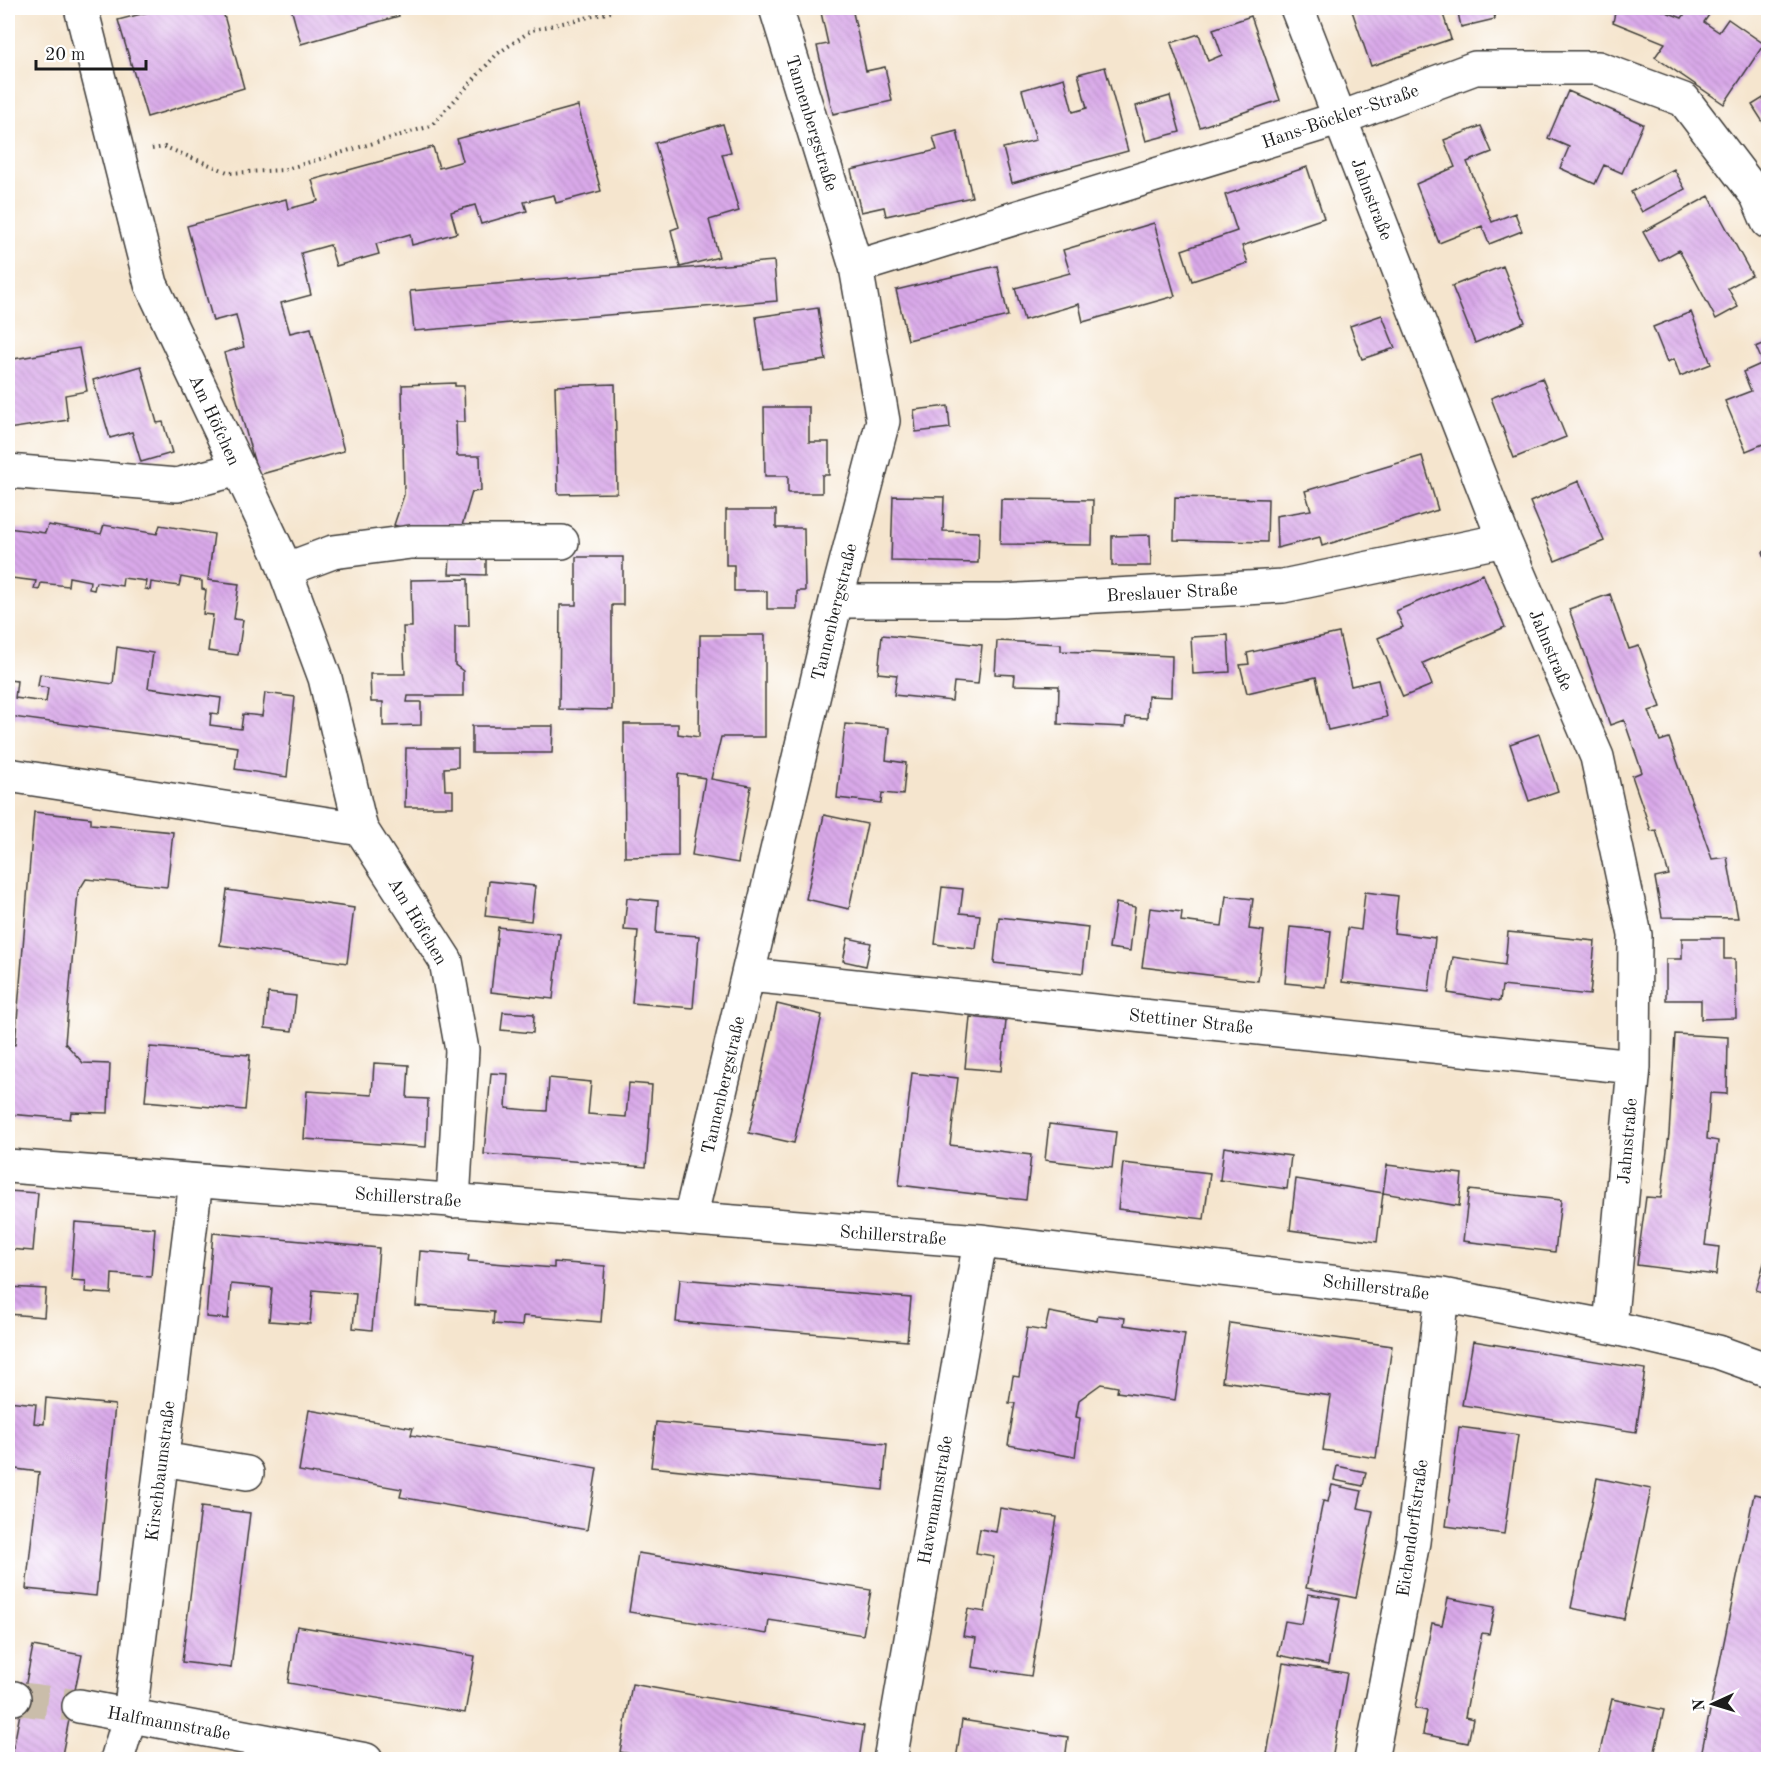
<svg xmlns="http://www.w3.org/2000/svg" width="1776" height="1767" viewBox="0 0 1776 1767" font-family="'Old Standard TT',serif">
  <defs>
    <pattern id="building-back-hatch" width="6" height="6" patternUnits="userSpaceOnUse" patternTransform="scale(1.5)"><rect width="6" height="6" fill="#d9a9e9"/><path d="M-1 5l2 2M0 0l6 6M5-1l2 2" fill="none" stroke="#ba91c7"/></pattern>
  </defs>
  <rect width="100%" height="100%" fill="#fff"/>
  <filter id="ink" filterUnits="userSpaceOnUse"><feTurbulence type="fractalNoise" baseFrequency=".0167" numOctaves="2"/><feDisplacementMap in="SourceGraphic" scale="12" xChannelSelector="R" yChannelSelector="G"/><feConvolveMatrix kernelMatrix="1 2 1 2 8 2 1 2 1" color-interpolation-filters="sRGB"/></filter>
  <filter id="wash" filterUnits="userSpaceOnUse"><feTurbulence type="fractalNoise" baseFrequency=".008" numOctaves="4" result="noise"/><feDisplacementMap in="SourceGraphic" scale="24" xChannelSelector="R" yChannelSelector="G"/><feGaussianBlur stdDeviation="1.35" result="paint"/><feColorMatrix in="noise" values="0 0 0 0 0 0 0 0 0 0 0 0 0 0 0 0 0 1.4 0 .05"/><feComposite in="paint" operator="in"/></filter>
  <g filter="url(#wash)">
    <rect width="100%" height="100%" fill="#f5e5ce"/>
    <g id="blocks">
      <!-- building -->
      <path fill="url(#building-back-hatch)" d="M164 8H222L244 88 147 117 118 20Z
        M291 8H397L399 16 301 44Z
        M820 8H852L866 71 885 67 892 101 833 114 817 46 828 44Z
        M1351 8H1441L1451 39 1371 66Z
        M1457 8H1493L1495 19 1461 27Z
        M1616 8H1656L1682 18 1689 8H1704L1711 12 1704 22 1719 32 1728 19 1764 44 1724 104 1655 57 1665 43 1613 22Z
        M1251 16 1280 100 1200 127 1171 43 1199 34 1208 61 1222 55 1213 29Z
        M1105 67 1128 151 1012 183 1003 148 1036 140 1022 90 1064 78 1073 112 1087 108 1078 74Z
        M1568 91 1643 124 1622 173 1604 165 1595 184 1560 168 1569 147 1548 138Z
        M1768 95V130L1752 105Z
        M1170 96 1180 132 1146 141 1136 106Z
        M578 106 601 191 556 203 554 195 524 202 527 211 481 224 475 205 457 210 451 212 457 233 412 245 410 234 376 244 379 254 336 266 330 245 301 253 311 295 281 303 290 333 311 328 344 451 258 475 224 353 244 347 236 315 213 321 187 226 286 199 288 209 318 201 312 180 433 147 439 168 463 161 457 139Z
        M723 124 731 152 722 154 739 211 709 220 719 257 680 267 671 230 679 227 655 143Z
        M1481 126 1492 152 1467 162 1492 222 1515 213 1522 231 1489 244 1482 226 1439 243 1416 184 1455 167 1444 140Z
        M957 131 972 197 886 216 884 207 861 212 851 170 937 150 933 137Z
        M1307 167 1324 218 1242 246 1248 263 1192 281 1182 250 1237 231 1225 195Z
        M1674 169 1685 189 1642 212 1631 192Z
        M1709 196 1752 275 1728 288 1738 307 1716 319 1679 250 1659 261 1643 232Z
        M1154 223 1175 296 1083 322 1079 304 1024 320 1015 288 1070 273 1063 250Z
        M774 261 777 301 414 331 410 291Z
        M997 266 1008 316 908 340 896 290Z
        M1503 266 1525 322 1475 343 1452 286Z
        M818 308 826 360 763 369 756 317Z
        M1691 312 1711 364 1680 376 1674 359 1667 362 1653 327Z
        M1382 315 1395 348 1362 359 1350 326Z
        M1768 342V442L1746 451 1725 401 1751 391 1743 372 1763 363 1756 347Z
        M79 348 87 391 65 395 68 420 8 429V360Z
        M141 366 157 423 163 422 172 453 141 462 132 432 110 438 93 380Z
        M1542 378 1566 437 1514 458 1491 398Z
        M455 383V386H464L465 422H456L457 456H480L481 491 472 492 461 529 445 525 444 530 412 531 394 525 404 495 402 385Z
        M615 384 617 493 558 494 555 386Z
        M948 406 950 428 916 432 914 410Z
        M764 407H809V442H829V475H822V493H788V476H765Z
        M1422 456 1438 510 1322 546 1320 537 1277 548 1276 516 1311 510 1305 491Z
        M1579 481 1604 541 1555 561 1530 502Z
        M893 496 944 497 943 531 979 532 978 563 891 561Z
        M1175 497 1268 499 1267 542 1174 540Z
        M1001 499 1093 500 1092 545 1000 544Z
        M726 510H776V528H804L805 591H797V609H767V591H734V565H726Z
        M48 525 101 534 104 525 157 534 160 525 214 534 208 580 239 584 234 619 243 620 238 655 208 651 213 615 203 614 206 590 202 589V581L181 577 179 586 151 582 150 590 145 589 146 581 123 578 122 586 96 582 94 590 89 589 90 581 69 577 68 586 41 583 39 590 34 589 36 581 12 578 11 587 8 586V528L45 533Z
        M1150 535 1151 566H1112V536Z
        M1768 550V566L1763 552Z
        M450 556H486V575L449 574Z
        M576 557H623V605H612V710L559 709 560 605H576Z
        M1483 574 1505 627 1423 663 1432 685 1403 697 1378 638 1403 627 1396 611Z
        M468 579 469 626H455V665L463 671V696H408L407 702H421V725L383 726V702H371L370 674H405L403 627H412L411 580Z
        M1610 594 1629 649 1639 646 1661 707 1649 711 1660 741 1669 738 1712 859 1727 857 1738 918 1662 917 1655 878 1669 875 1656 830 1651 831 1632 776 1642 772 1624 720 1610 725 1569 609Z
        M1339 633 1351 686 1378 680 1387 717 1328 730 1316 677 1247 693 1240 665 1249 664 1247 653Z
        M700 635H765V737H721L711 779 751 786 738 863 692 855 705 778 678 774V856L625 857 624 724H678V734L699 737Z
        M882 635 982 645 978 684 954 682 952 701 894 695 897 675 878 673Z
        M1228 635 1230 672 1193 674 1191 637Z
        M997 641 1061 644V651L1172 656 1171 697 1148 696 1147 718 1126 717 1125 727 1058 724 1059 686 1014 685 1015 675 995 674Z
        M117 647 153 653 148 688 221 698 219 714 211 713 210 725 241 729 243 714 262 716 265 693 295 697 287 777 235 769 238 747 13 717 10 736 8 735V680L17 681 15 698 46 702 48 688 38 686 40 674 113 684Z
        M845 724 889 728 886 760 906 763 903 795 882 793 881 803 837 798Z
        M472 726H553L552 753H472Z
        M1539 734 1558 791 1529 801 1510 744Z
        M406 748H458V767L444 768 445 790H453V807H405Z
        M34 812 91 818V824L173 832 167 887 86 879 78 892 65 1043 83 1063 110 1064 108 1113 71 1112 70 1119 8 1114 9 1044 15 1045Z
        M824 815 867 824 849 909 806 899Z
        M489 881 535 886 531 921 485 916Z
        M942 887 963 889 960 913 980 915 976 949 935 944Z
        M227 890 354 908 347 963 220 945Z
        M1365 892 1398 896 1394 933 1435 938 1429 992 1342 982 1348 928 1361 930Z
        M1226 896 1253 899 1249 929 1264 931 1258 981 1142 967 1150 908 1182 912 1181 921 1222 926Z
        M627 898 658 901 656 933 699 936 693 1008 632 1003 638 931 624 930Z
        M1116 903 1135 907 1130 951 1109 948Z
        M999 917 1088 927 1083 973 994 963Z
        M498 927 560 934 553 999 491 992Z
        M1290 927 1331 931 1325 987 1285 983Z
        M1508 932 1595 941 1590 995 1502 986 1500 1001 1448 993 1453 957 1505 965Z
        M848 938 871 943 866 966 843 961Z
        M1682 938H1724V959H1735L1736 1018 1701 1019V1000H1666V959H1682Z
        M268 993 296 996 292 1031 265 1028Z
        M777 1004 822 1015 794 1143 749 1133Z
        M503 1012 534 1014 533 1033 501 1030Z
        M970 1017 1006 1021 1001 1071 965 1068Z
        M1675 1034 1728 1037 1727 1094 1710 1093 1707 1139 1718 1141 1705 1245 1719 1247 1716 1275 1637 1265 1646 1197 1661 1198 1669 1134Z
        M150 1047 250 1055 245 1110 145 1101Z
        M374 1063 409 1065 407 1098 428 1099 426 1147 304 1139 307 1091 372 1095Z
        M491 1073 508 1074 506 1108 528 1110 547 1111 549 1078 591 1082 588 1114 626 1117 629 1083 652 1085 646 1167 484 1154Z
        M912 1073 958 1078 950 1145 1031 1155 1026 1200 899 1185Z
        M1049 1124 1116 1132 1112 1168 1045 1160Z
        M1224 1147 1291 1156 1287 1189 1220 1180Z
        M1123 1163 1210 1173 1204 1219 1118 1209Z
        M1387 1165 1462 1174 1459 1206 1383 1193Z
        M1296 1179 1383 1193 1377 1242 1290 1230Z
        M1469 1190 1561 1200 1555 1252 1463 1241Z
        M8 1191 38 1193 33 1251 8 1249Z
        M75 1222 155 1228 151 1277 112 1274 111 1294 85 1292 86 1281 71 1280Z
        M213 1233 379 1248 372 1330 353 1328 356 1294 313 1290 310 1324 269 1321 272 1288 231 1284 228 1319 206 1317Z
        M1768 1250V1294L1756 1290Z
        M420 1251 469 1255 468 1261 554 1268V1262L605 1266 601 1322 523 1316 522 1326 493 1324 494 1312 416 1306Z
        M680 1279 911 1298 907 1341 676 1322Z
        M8 1287 46 1289 44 1317 8 1314Z
        M1049 1312 1097 1321 1098 1315 1125 1318 1124 1325 1185 1334 1175 1400 1117 1392 1118 1387 1101 1384 1079 1400 1076 1417 1080 1418 1075 1457 1008 1445 1015 1403H1009L1013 1376 1019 1377 1027 1328 1045 1331Z
        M1230 1323 1392 1346 1376 1458 1323 1450 1331 1396 1222 1381Z
        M1473 1341 1645 1369 1636 1432 1462 1405Z
        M46 1398 115 1405 96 1596 26 1589 39 1472 8 1468V1401L36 1404 34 1423 44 1424Z
        M309 1410 413 1428 411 1435 597 1468 587 1530 400 1497 402 1489 299 1471Z
        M656 1422 887 1444 883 1490 651 1467Z
        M1459 1427 1518 1435 1504 1534 1446 1526Z
        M1337 1466 1366 1472 1363 1486 1334 1480Z
        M1597 1478 1651 1489 1624 1619 1571 1608Z
        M1332 1485 1362 1491 1358 1508 1373 1511 1356 1598 1306 1588 1323 1501 1328 1502Z
        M1754 1494 1768 1497V1760H1700Z
        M201 1507 250 1513 231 1668 182 1662Z
        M1000 1508 1057 1517 1031 1676 972 1667 976 1638 963 1636 968 1609 985 1612 994 1556 976 1553 980 1529 996 1532Z
        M638 1553 871 1590 863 1635 769 1620 767 1634 629 1612Z
        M1308 1594 1340 1599 1328 1665 1278 1655 1285 1621 1302 1624Z
        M1448 1598 1495 1607 1489 1634 1482 1633 1473 1675 1465 1717 1473 1719 1468 1743 1423 1734 1427 1711 1415 1708 1432 1623 1442 1625Z
        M297 1626 475 1656 465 1713 288 1683Z
        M33 1646 82 1655 61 1760H11Z
        M1283 1663 1347 1673 1332 1760H1302L1267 1754Z
        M632 1684 864 1726 859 1760H663L620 1752Z
        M1612 1699 1664 1710 1653 1760H1598Z
        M962 1720 1068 1737 1065 1760H956Z"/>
    </g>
  </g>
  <g filter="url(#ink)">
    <use href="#blocks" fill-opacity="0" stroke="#3d3a37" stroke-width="1.5"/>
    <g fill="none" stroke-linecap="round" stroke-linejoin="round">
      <!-- minor-tunnel -->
      <path stroke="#cabdaa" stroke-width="33" stroke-dasharray="33 16" stroke-linecap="butt" d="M14 1698 79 1706"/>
      <defs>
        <path id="minor" d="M81 8 151 284 279 554 325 678 361 829 446 961 462 1050 453 1201
          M1297 8 1504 540 1597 757 1635 935 1634 1067 1610 1327
          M856 267 1341 118 1475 68H1598L1684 100 1757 196 1768 222
          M8 471 177 485 238 469
          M285 570 333 552 411 542H562
          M836 601H1002L1283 586 1504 540
          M8 775 361 829
          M749 975 1634 1067
          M8 1166 980 1241 1442 1295 1610 1327 1718 1352 1768 1370
          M690 1219 836 601 883 421 856 267 776 8
          M162 1459 247 1473
          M8 1698H14
          M79 1706 366 1760
          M117 1760 130 1715 196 1181
          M890 1760 980 1241
          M1371 1760 1413 1542 1442 1295"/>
      </defs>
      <!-- minor casing -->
      <use href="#minor" stroke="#3d3a37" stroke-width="36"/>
      <!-- path -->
      <path stroke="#3d3a37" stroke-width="4" stroke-dasharray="1.5 4.5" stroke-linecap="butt" d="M152 149 165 147 230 173 283 170 431 126 497 54 532 30 611 12"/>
      <!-- minor -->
      <use href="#minor" stroke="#fff" stroke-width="33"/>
    </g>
  </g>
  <g text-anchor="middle" stroke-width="6" stroke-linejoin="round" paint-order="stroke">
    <!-- street labels -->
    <g font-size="18" fill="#1c1c1c" stroke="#fff">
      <text transform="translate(1340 116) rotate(-19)" y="6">Hans-Böckler-Straße</text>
      <text transform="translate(812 123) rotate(73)" y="6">Tannenbergstraße</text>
      <text transform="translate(1372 199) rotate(69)" y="6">Jahnstraße</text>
      <text transform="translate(215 420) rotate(65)" y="6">Am Höfchen</text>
      <text transform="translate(1172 592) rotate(-3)" y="6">Breslauer Straße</text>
      <text transform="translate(834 612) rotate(-76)" y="6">Tannenbergstraße</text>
      <text transform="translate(1551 650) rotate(67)" y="6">Jahnstraße</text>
      <text transform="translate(418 921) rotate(59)" y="6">Am Höfchen</text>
      <text transform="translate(1191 1021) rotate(6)" y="6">Stettiner Straße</text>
      <text transform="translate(723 1085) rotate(-77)" y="6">Tannenbergstraße</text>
      <text transform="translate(1627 1141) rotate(-85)" y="6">Jahnstraße</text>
      <text transform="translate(408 1197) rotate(4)" y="6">Schillerstraße</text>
      <text transform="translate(893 1235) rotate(4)" y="6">Schillerstraße</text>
      <text transform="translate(1376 1287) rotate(7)" y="6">Schillerstraße</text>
      <text transform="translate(160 1471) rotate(-83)" y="6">Kirschbaumstraße</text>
      <text transform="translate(935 1500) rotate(-80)" y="6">Havemannstraße</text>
      <text transform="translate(1412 1528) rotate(-82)" y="6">Eichendorffstraße</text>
      <text transform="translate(169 1723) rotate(10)" y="6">Halfmannstraße</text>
    </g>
  </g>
  <!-- margin -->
  <rect width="1776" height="1767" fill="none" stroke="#fff" stroke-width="30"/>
  <!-- north arrow -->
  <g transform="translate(1713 1704) rotate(266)" stroke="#ffffff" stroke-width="4.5" paint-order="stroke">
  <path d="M0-4.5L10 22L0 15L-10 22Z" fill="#1c1c1c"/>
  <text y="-9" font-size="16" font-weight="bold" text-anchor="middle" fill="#1c1c1c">N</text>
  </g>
  <!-- scale -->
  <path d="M36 60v9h110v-9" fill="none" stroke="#1c1c1c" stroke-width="3"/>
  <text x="45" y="60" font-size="18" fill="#1c1c1c" stroke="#ffffff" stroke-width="4.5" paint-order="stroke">20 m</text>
</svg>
